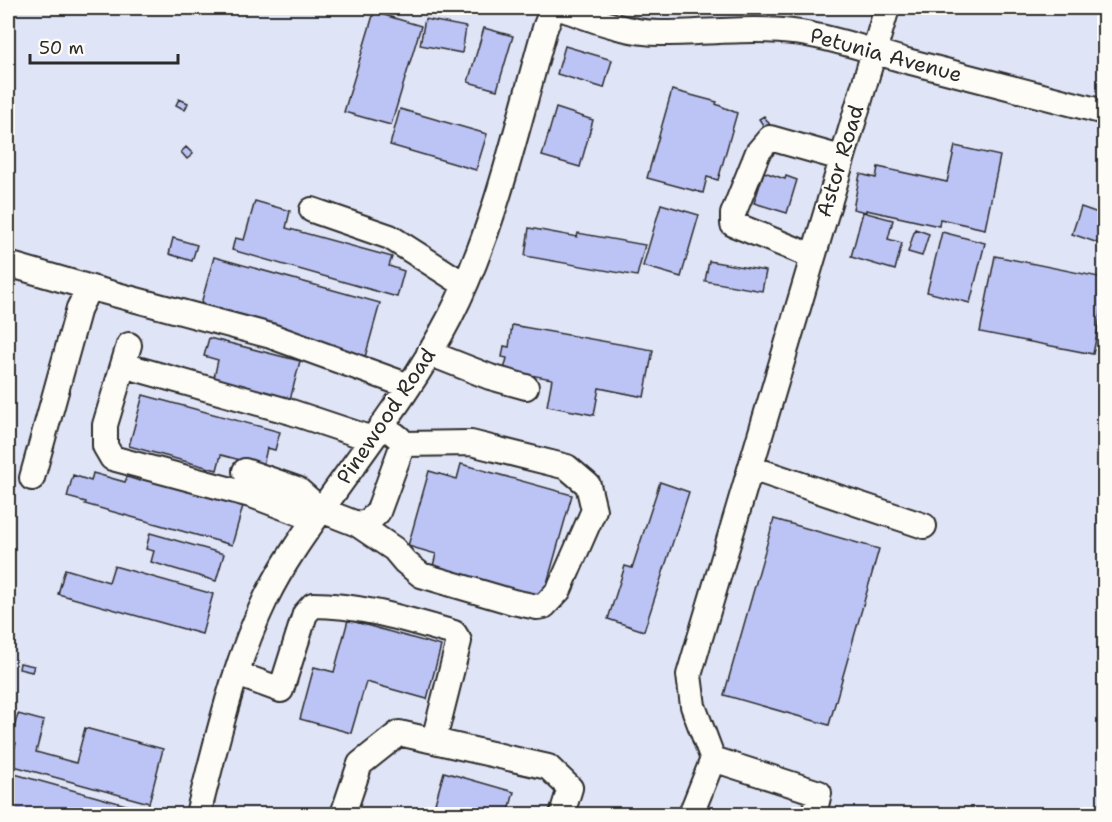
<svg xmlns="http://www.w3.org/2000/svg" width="1112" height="822" viewBox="0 0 1112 822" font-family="'Shantell Sans',sans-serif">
  <rect width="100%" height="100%" fill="#f0f1f7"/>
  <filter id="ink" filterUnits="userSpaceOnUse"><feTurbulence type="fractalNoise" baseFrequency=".0167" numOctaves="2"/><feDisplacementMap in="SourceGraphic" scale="12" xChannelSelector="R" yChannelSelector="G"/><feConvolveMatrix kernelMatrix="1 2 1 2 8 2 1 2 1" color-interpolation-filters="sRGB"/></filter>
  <g filter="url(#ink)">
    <!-- built -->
    <path fill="#e0e4f7" d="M8 8H1104V814H8Z"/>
    <!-- building -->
    <path fill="#bcc4f6" stroke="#2b2b2b" stroke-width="1.5" d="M374 12 421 26 391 125 344 112Z
      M425 19 466 27 462 53 420 45Z
      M484 28 513 36 497 90 468 82Z
      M565 46 612 60 604 88 557 74Z
      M672 90 717 102 716 104 737 113 718 180 707 177 703 193 647 178Z
      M179 99 188 103 185 110 176 105Z
      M556 108 593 120 580 167 542 156Z
      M400 109 487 134 476 170 390 145Z
      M764 116 770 125 765 128 759 119Z
      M955 146 1000 156 985 229 940 219 939 226 866 210V212L853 209 860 174 876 178 878 167 947 182Z
      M186 147 193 154 187 159 181 152Z
      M764 172 785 179 786 176 797 180 787 213 754 203Z
      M255 201 290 211 286 228 392 257 389 266 404 271 397 297 232 250 235 238 244 240Z
      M661 204 699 215 681 277 643 266Z
      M1081 207 1104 215V245L1072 234Z
      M863 212 893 220 888 239 902 243 895 270 851 257Z
      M529 228 577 237 578 233 645 245 637 276 525 256Z
      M915 229 929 234 922 256 908 252Z
      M942 232 985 243 970 303 927 292Z
      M173 238 197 245 192 261 169 254Z
      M995 256 1104 278V297L1093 354 980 332Z
      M214 257 380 303 365 357 199 311Z
      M709 261 766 271 762 291 705 281Z
      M512 325 653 350 644 397 599 388 594 415 547 406 552 379 504 370 507 358 502 357 504 346 509 347Z
      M209 338 300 361 290 400 214 378 218 360 204 356Z
      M143 395 280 432 275 450 267 448 263 466 221 455 217 470 129 446Z
      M461 464 572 495 542 601 432 570 436 554 408 546 429 471 457 479Z
      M93 473 125 482 127 477 140 481 141 477 243 506 232 545 85 504 86 502 67 497 73 475 91 481Z
      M660 482 689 492 644 631 608 619 625 566 632 568Z
      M774 519 879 549 829 725 724 695Z
      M150 533 224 554 216 581 151 562 154 551 146 549Z
      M114 566 213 594 202 634 58 594 65 569 109 582Z
      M348 620 441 646 427 699 366 682 351 733 300 719 314 667 334 672Z
      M20 663 34 666 32 672 19 669Z
      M18 714 44 721 36 752 76 763 85 728 163 749 149 803 10 765 16 743 10 741Z
      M444 772 514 792 508 814H432Z
      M11 773 151 812 150 814H8V785Z"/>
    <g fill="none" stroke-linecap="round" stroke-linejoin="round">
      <defs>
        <path id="minor" d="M560 8C593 19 625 33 661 33 708 33 754 26 801 33 838 39 871 51 907 61 972 78 1039 95 1104 112
          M312 210 390 237 465 285
          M812 256 733 224V214L758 152 770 138 841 158
          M8 264 95 289
          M129 345 105 425V446L112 458 254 496 315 519
          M429 353 490 377 526 387
          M123 365 291 412 372 439
          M751 468 924 526
          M245 471 297 489 321 510 357 524 368 522 378 512 403 444 399 438 394 434
          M32 478 79 308 86 294 95 289 271 336 409 386
          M357 524 394 549 405 562 421 575 513 602 537 607 544 606 559 590 594 510 588 485 567 467 471 443 403 444
          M237 674 281 690 305 614 313 605C361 605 408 620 454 633L459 641 434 740
          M198 814C217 742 233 666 266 598 283 563 307 530 330 498 372 439 417 381 450 317 495 230 518 122 545 28L553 8
          M343 814 360 764 399 733 548 767 570 788 562 814
          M691 814 713 759
          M814 814 819 793 713 759 693 706 689 675 887 8"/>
      </defs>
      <!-- minor casing -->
      <use href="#minor" stroke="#2b2b2b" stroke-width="28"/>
      <!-- minor -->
      <use href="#minor" stroke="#fdfcf7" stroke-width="24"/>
    </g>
  </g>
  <g text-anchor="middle" stroke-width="4.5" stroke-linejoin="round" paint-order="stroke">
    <!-- street labels -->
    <g font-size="21" fill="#2b2b2b" stroke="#fdfcf7">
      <text transform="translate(886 55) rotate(15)" y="7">Petunia Avenue</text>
      <text transform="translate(840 161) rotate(-73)" y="7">Astor Road</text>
      <text transform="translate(386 416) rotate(-56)" y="7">Pinewood Road</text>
    </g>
  </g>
  <!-- margin -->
  <rect width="1112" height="822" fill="none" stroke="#fdfcf7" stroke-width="30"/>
  <rect x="15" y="15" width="1082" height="792" fill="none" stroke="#2b2b2b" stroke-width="2" filter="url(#ink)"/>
  <!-- scale -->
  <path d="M30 54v9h148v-9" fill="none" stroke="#2b2b2b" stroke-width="3"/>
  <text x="39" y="54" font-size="18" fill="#2b2b2b" stroke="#fdfcf7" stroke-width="4.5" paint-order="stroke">50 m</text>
</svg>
